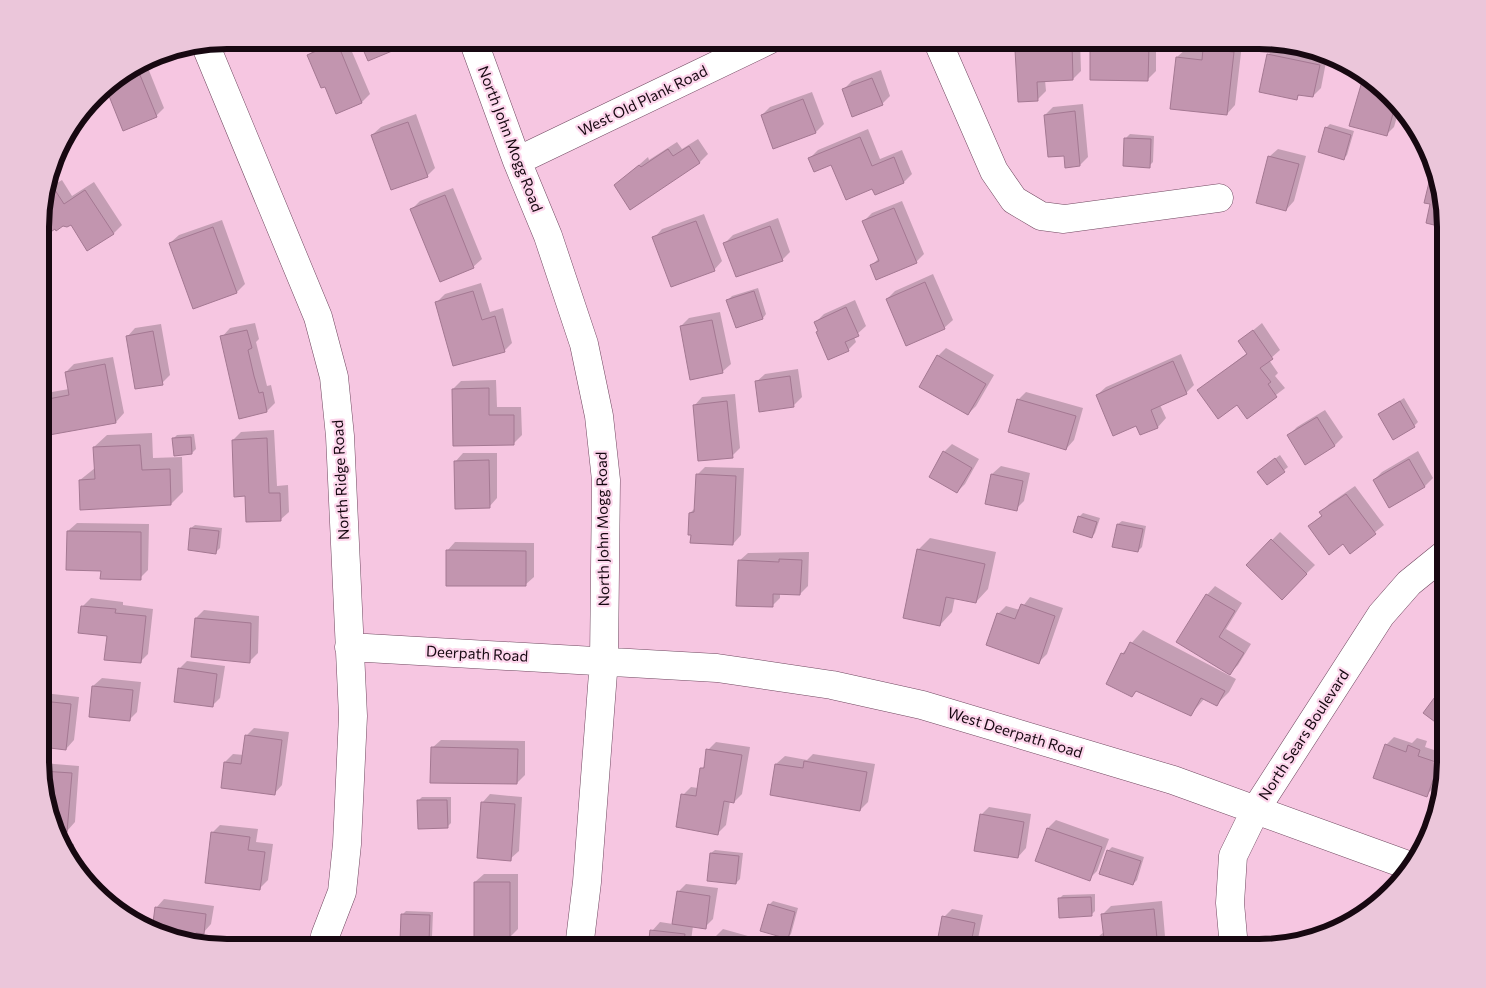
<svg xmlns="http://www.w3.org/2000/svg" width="1486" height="988" viewBox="0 0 1486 988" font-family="Commissioner,sans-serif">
  <rect width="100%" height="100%" fill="#f6c6e1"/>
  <!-- shadow -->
  <path fill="#0003" d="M333 40H347L370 94 362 102 325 85 309 55 317 47Z
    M360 40H404L397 48 368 60Z
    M1043 40H1080L1081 71 1073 79 1045 80 1046 91 1037 100 1016 50 1025 42Z
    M1096 40H1156V71L1147 80 1092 45Z
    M1212 41 1242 44 1235 105 1227 114 1177 57 1186 49 1204 51Z
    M1276 47 1327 57 1321 88 1313 96 1301 94 1296 98 1268 55Z
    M143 62 146 69 148 68 164 108 156 116 124 129 106 85Z
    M881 70 890 96 882 104 844 89 852 81Z
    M1367 75 1399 110 1394 127 1386 135 1364 78Z
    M812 92 824 124 816 132 774 148 762 115 770 107Z
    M1083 104 1088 157 1080 165 1065 154 1045 115 1053 107Z
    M416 114 435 168 427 176 372 135 381 127Z
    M1330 124 1354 131 1347 155 1344 158 1326 128Z
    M868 129 880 159 902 150 912 174 904 182 873 188 832 163 810 158 818 150Z
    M1130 134 1154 136 1153 162 1149 166 1126 138Z
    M698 139 708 154 700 162 630 208 615 186 648 157 649 160 677 142 682 149Z
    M1278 149 1306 156 1294 201 1286 210 1269 157Z
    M62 180 72 196 94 182 122 225 114 233 71 224H63L42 236V203L45 190Z
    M453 188 482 259 473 267 412 209 420 201Z
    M902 201 924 254 916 262 872 265 879 258 864 221 872 213Z
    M704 214 722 261 714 270 654 238 662 229Z
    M778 218 790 252 782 260 725 243 733 235Z
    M222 220 245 284 237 292 170 243 179 235Z
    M933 274 953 320 944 328 887 299 895 291Z
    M481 283 490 312 503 308 512 343 504 351 437 302 445 294Z
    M758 288 766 314 763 318 728 300 732 296Z
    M855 300 866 326 854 337 856 342 848 350 819 330 816 322 824 314Z
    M720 312 731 364 722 372 681 326 689 318Z
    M255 323 259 339 256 342 267 386 271 385 275 403 267 411 222 337 230 328Z
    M1262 323 1280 350 1269 360 1278 373 1275 376 1285 388 1247 417 1237 403 1199 390 1247 353 1239 342Z
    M161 324 170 375 162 383 127 337 135 328Z
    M946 348 994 375 976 406 968 414 938 356Z
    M1181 354 1194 385 1186 393 1160 405 1166 418 1158 427 1141 434 1137 424 1097 395 1106 387Z
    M113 357 124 413 116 422 50 434 44 400 52 392 69 389 66 372 74 364Z
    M798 369 802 397 793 406 756 382 765 374Z
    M496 380 497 407H521L522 435 513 444 453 389 461 381Z
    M1026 392 1083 408 1074 440 1066 449 1018 400Z
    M735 394 740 448 732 456 694 406 702 397Z
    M1404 398 1418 422 1414 426 1379 414Z
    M1325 410 1343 437 1335 445 1306 464 1289 435 1297 427Z
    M274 430 277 486 288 485 289 512 280 520 246 494 233 440 241 432Z
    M152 433 153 458 182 457 183 492 171 504 80 480 95 468 94 447 107 435Z
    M194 434 196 449 192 453 173 439 177 435Z
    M952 444 979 459 965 484 957 492 944 452Z
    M1418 451 1433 478 1425 486 1389 506 1374 480 1382 472Z
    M463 453H497V498L489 507 455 462Z
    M1280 455 1288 467 1267 484 1263 468Z
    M1001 466 1030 473 1024 501 1016 509 992 474Z
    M705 467 744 468 741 535 733 544 690 513 695 508 697 475Z
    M1355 486 1384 525 1350 552 1343 542 1309 526 1322 515 1321 512 1329 504Z
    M1083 513 1100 518 1095 533 1092 537 1079 517Z
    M1122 521 1146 526 1142 547 1138 551 1118 524Z
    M77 523 149 524 148 570 140 578 102 570 68 531Z
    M195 525 222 528 220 548 216 552 191 528Z
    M1280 532 1315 565 1282 598 1248 565Z
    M930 538 996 552 988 589 976 602 955 597 952 612 940 625 918 550Z
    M455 542 534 543V577L525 585 447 551Z
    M809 552 808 586 800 594 780 593V598L772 606 739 561 748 553Z
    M1215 586 1242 603 1226 629 1251 644 1238 665 1230 673 1178 642 1207 595Z
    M1030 597 1063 608 1047 654 1039 662 998 614 1006 606 1020 610Z
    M91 598 123 602V605L153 609 148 654 140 662 108 635 83 606Z
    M204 610 259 616 258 653 250 661 196 618Z
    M1143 630 1236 679 1229 692 1217 704 1205 698 1191 714 1137 690 1132 695 1122 654Z
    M187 661 225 666 220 698 212 706 179 669Z
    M102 678 141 682 137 712 129 720 93 686Z
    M44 693 79 697 74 740 66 749 42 746V696Z
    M254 728 289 732 282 785 274 794 225 762 233 754 244 755 246 736Z
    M1394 737 1412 743 1417 738 1427 741 1425 747 1446 754 1435 787 1426 795 1386 745Z
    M441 740 525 741V775L517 783 432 748Z
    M716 742 750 747 742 794 734 802 730 801 726 825 718 833 683 795 691 787 698 788 708 750Z
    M813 754 875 764 868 802 860 810 771 794 776 764 785 756 807 760Z
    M42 763 79 766 75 822 67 831 57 830 42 785Z
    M490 794 522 797 519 851 510 859 482 803Z
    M422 797H451V823L447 827 418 801Z
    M989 807 1031 814 1026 848 1018 857 981 815Z
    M1056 820 1109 839 1097 871 1089 879 1048 828Z
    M220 825 258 829 256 842 273 844 268 880 260 888 212 833Z
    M61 842 74 844 72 862 65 855Z
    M1112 847 1144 857 1137 880 1133 884 1108 851Z
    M715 850 743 853 740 879 736 883 711 853Z
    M484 874H518V929L510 937 475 882Z
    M686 884 718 888 713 919 705 927 693 926 690 948H649L652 931 660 922 673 924 678 892Z
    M1095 894V911L1091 915 1059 899 1063 895Z
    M164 899 214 906 211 924 203 933 202 939 198 943 167 938 153 931 156 908Z
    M773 901 798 908 791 934 787 938 769 905Z
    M1162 901 1166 948H1094L1093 941 1104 932 1103 914 1111 906Z
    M952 909 983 915 976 948H937L944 917Z
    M406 911 433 912 432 937 428 941 402 915Z
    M723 929 777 944 776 948H712L715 937Z
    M843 944 849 948H839Z
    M813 945 818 948H809Z"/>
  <!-- building -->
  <path fill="#c295af" stroke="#a47892" d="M359 40H394L397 49 368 61Z
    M337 42 362 103 336 114 325 87 321 88 307 55Z
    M1072 43 1073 80 1037 82 1038 101 1018 102 1015 50 1037 49V45Z
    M1090 44 1149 46 1148 81 1090 80Z
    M1203 49 1234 52 1227 115 1170 109 1176 57 1202 60Z
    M1267 54 1320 65 1313 97 1298 95 1297 100 1259 92Z
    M134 68 137 76 140 75 157 117 123 131 105 86Z
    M872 78 883 105 852 117 842 89Z
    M1363 78 1371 80 1395 106 1387 136 1349 126Z
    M803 99 816 133 773 149 761 115Z
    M1075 111 1080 166 1065 168 1064 156 1048 157 1044 115Z
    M1407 119 1419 132 1405 128Z
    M408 122 428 177 391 190 371 135Z
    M1325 127 1351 135 1344 160 1318 152Z
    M860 137 872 166 894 157 904 183 875 195 872 189 846 200 831 165 814 172 808 158Z
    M1124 138 1151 139 1150 168 1123 166Z
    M689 146 700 163 630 210 614 185 639 165 641 167 668 149 673 156Z
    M1268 156 1299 164 1286 211 1256 203Z
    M1431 174H1433L1446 215V228L1426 223 1430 204 1424 203Z
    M53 187 64 204 85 190 114 234 87 251 71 225 67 227 63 226 56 231 55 229 42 238V203L45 192Z
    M445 195 474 268 440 282 410 209Z
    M894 208 917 263 876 280 870 265 879 261 862 221Z
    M696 221 715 271 671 287 652 237Z
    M770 226 783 261 736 277 723 243Z
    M213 227 237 293 193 309 169 243Z
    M925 282 945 329 906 346 886 299Z
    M473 291 482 320 495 316 505 352 453 366 435 302Z
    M754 291 763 319 736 328 726 300Z
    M846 307 859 336 845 342 849 351 828 360 816 332 818 331 814 322Z
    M712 320 723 373 690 380 680 326Z
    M247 330 252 348 248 350 254 376 259 393 263 392 267 412 239 419 220 336Z
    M1253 330 1273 359 1260 368 1271 382 1268 384 1277 397 1247 419 1237 405 1218 419 1197 390 1247 354 1238 341Z
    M153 331 163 385 135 389 126 336Z
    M937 355 986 384 968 415 919 387Z
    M1173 361 1187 394 1151 410 1158 428 1140 435 1136 426 1113 436 1096 395Z
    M105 364 116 423 49 435 43 400 69 395 65 372Z
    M790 376 794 407 759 412 755 381Z
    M489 388V415H514V445L453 446 452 389Z
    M1017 399 1076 416 1066 450 1008 432Z
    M727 401 733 458 698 461 693 405Z
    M1400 401 1415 427 1393 440 1378 414Z
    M1317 417 1335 446 1305 465 1287 435Z
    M1446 425V448L1435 432Z
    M191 437 192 454 174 456 172 438Z
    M267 438 269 493H280L281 521 246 522 245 496 234 497 232 440Z
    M140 445 142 470 170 469 171 505 80 510 79 480 95 479 93 447Z
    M943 451 972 468 957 493 929 477Z
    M1275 458 1285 472 1267 485 1257 472Z
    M1409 459 1425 487 1389 508 1373 480Z
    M489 460 490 508 455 509 454 461Z
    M696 474 736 476 733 545 690 543 691 535H688L689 513 694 512Z
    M991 474 1023 481 1017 511 985 504Z
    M1346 494 1376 534 1350 554 1343 544 1329 555 1308 526 1322 516 1319 512Z
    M1078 516 1097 522 1092 538 1073 532Z
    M1117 524 1143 529 1138 552 1112 547Z
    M190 528 219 531 216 554 188 550Z
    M67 531 141 532V580L100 579 101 571 66 570Z
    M1271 539 1307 574 1282 600 1246 565Z
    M917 549 985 564 976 603 946 597 940 626 903 618Z
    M446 550 526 551V586H446Z
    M779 559 802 560 800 595 773 594V607L736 606 738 560 779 562Z
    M1206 594 1235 611 1219 637 1244 653 1230 675 1176 642Z
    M1021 604 1055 616 1039 664 986 645 997 613 1015 619Z
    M81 606 116 609 115 613 146 616 141 663 104 660 107 636 78 633Z
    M195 618 251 623 250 663 191 657Z
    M1130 642 1225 691 1217 706 1201 698 1191 716 1136 691 1132 697 1106 684 1121 653 1124 654Z
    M178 668 217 674 213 707 174 702Z
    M1446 682V730L1423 713Z
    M92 686 133 690 130 721 89 717Z
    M42 701 71 704 66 750 42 747Z
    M245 735 282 740 275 795 221 788 224 762 241 764Z
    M1385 744 1406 752 1408 745 1420 750 1418 756 1439 763 1427 797 1373 778Z
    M431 747 518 749 517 784 430 783Z
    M706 749 742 755 734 803 724 801 718 835 676 827 681 794 696 796 700 768H704Z
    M804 761 867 772 860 811 770 795 775 764 803 768Z
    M42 771 72 773 67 832 57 831 42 785Z
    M417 800H447L448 828 418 829Z
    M481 802 515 804 511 861 477 858Z
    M980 814 1024 822 1018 858 974 851Z
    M1047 828 1102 847 1090 881 1035 861Z
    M211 832 250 837 248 850 265 852 260 890 205 883Z
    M1107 850 1141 861 1133 885 1099 874Z
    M710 853 739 856 736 884 707 881Z
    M474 882H510V938H474Z
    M677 891 710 896 706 929 672 924Z
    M1091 897 1092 916 1059 918 1058 898Z
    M768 904 795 912 788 939 760 931Z
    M155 907 206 914 204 934 196 933 195 943 167 938 152 931Z
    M1154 909 1158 948H1093L1092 940 1104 939 1101 914Z
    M401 914 430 915 429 942 400 941Z
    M942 916 975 923 970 948H936Z
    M650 930 685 934 683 948H648Z
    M714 937 753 948H711Z"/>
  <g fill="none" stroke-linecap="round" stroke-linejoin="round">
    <defs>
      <path id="street" d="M473 40 517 161 548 236 584 344 599 416 606 480 604 660 587 882 579 948
        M937 40 994 171 1014 200 1041 216 1064 219 1219 198
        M205 44 318 317 334 377 340 436 353 716 347 844 342 892 325 936
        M517 161 769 40
        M349 647 717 668 832 685 922 705 1173 780 1413 867
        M1234 948 1230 903 1233 856 1256 809 1381 615 1409 583 1446 553"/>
    </defs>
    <!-- street casing -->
    <use href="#street" stroke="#704860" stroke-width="29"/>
    <!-- street -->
    <use href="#street" stroke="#fff" stroke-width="28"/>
  </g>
  <g text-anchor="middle" stroke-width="4.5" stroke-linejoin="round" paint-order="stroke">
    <!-- street labels -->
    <g font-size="15" fill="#170811" stroke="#fdd6ec">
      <text transform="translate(643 101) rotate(-26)" y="5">West Old Plank Road</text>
      <text transform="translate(510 139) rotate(69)" y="5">North John Mogg Road</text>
      <text transform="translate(341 480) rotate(-93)" y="5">North Ridge Road</text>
      <text transform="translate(603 529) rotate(-91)" y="5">North John Mogg Road</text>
      <text transform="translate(477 654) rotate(3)" y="5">Deerpath Road</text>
      <text transform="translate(1015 733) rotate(17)" y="5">West Deerpath Road</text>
      <text transform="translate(1304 735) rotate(-57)" y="5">North Sears Boulevard</text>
    </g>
  </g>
  <!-- crop -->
  <path d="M0 0H1486V988H0ZM227 49H1259A178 178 0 0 1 1437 227V761A178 178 0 0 1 1259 939H227A178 178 0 0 1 49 761V227A178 178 0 0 1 227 49Z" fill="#ebc6da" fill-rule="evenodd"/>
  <path fill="none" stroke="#170811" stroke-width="6" d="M227 49H1259A178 178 0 0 1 1437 227V761A178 178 0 0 1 1259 939H227A178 178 0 0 1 49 761V227A178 178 0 0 1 227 49Z"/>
</svg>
